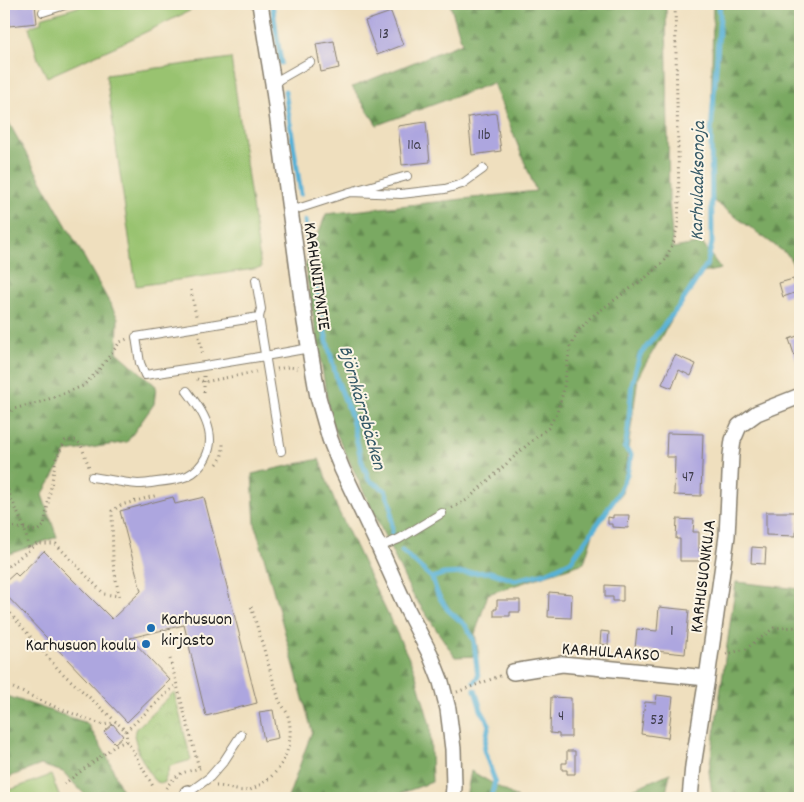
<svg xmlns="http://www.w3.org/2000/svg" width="804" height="802" viewBox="0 0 804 802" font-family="Dekko,sans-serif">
  <defs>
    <pattern id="forest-firs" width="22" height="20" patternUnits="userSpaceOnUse" patternTransform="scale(1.25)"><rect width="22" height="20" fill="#7aa962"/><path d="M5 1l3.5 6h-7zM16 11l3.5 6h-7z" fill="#638950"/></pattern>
    <pattern id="park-crowns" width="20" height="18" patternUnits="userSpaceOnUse" patternTransform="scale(1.25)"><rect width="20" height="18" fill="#99c36f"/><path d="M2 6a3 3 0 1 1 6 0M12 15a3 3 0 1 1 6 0" fill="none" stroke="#83a760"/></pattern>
  </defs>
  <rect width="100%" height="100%" fill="#fcf5e5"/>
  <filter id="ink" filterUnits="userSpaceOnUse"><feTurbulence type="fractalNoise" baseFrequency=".02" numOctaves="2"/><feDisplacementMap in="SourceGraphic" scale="10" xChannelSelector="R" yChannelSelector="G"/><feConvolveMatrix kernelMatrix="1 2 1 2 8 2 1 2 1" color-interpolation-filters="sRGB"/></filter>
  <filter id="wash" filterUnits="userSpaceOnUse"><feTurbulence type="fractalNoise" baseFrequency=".0096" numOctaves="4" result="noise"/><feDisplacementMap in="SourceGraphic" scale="20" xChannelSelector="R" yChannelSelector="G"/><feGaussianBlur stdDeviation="1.12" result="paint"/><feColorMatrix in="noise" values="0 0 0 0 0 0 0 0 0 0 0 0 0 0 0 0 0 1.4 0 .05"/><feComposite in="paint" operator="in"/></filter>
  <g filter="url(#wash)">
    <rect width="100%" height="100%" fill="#efdfbe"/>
    <!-- grass -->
    <path fill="#99c36f" stroke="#5a7046" d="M88 4H204L125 42 47 77 38 59 29 27 41 23V18Z
      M231 58 261 268 136 286 106 75Z
      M51 775 60 798H4V792Z"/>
    <!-- forest -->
    <path fill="url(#forest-firs)" stroke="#4b623f" d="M450 4H666L669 201 673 248 702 243 721 269 698 274 638 377 622 493 595 527 584 563 488 594 475 634 479 656 455 657 411 592 331 422 305 267 326 214 536 191 493 83 377 125 352 87 462 43Z
      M713 4H800V277L788 255 710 198Z
      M4 114 118 318 117 352 156 386 154 404 127 442 66 452 56 472 42 495 57 537 4 556Z
      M319 459 337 508 414 669 430 725 432 782 388 798H288L312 731 255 524 252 474Z
      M736 582 800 589V798H716L712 794 709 771Z
      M4 695 87 723 108 758 123 793 122 798H88L63 772 41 765 4 779Z
      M471 771 518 798H466Z
      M670 773 665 798H612Z"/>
    <!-- park -->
    <path fill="url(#park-crowns)" stroke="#5a7046" d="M174 692 191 760 170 766 164 783C159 783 156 782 153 779L139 754 134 735 137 728Z"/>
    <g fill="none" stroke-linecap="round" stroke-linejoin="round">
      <!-- stream -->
      <path stroke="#59b1d6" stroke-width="5" d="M272 4 281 63
        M285 91 301 194
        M305 221 311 263 323 325 337 380 351 415 361 459 369 480 385 490 391 505 392 534
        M402 551 432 578 438 595 448 610 466 626 474 641 478 677 474 682
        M432 578 443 574 490 572 515 580 546 573 571 561 599 522 618 494 627 474 631 455 625 448 628 430 632 384 640 355 680 305 707 264 712 243 711 133 720 16 719 4
        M475 690 481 710 489 724 484 750 495 781 491 798"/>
    </g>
    <g id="blocks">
      <!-- building -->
      <path fill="#ada6df" d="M35 4 37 23 9 26 7 7Z
        M391 12 403 45 377 55 365 21Z
        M334 41 339 68 321 72 316 44Z
        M496 113 501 151 472 155 468 117Z
        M426 122 430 162 402 165 398 126Z
        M793 279 797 292 783 297 779 283Z
        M800 335V372L789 339Z
        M675 355 696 364 691 376 679 370 672 388 662 384Z
        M667 433 703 434 701 496 674 495 675 457H666Z
        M173 497 175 504 204 497 257 703 206 716 184 625 130 638 170 680 127 722 4 593V583L15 573 18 576 44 551 112 619 141 591 120 511Z
        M766 512H797L796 536 766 535Z
        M613 515H629L628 528 612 527V524H608V517L613 518Z
        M677 519 694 520 693 532H699V551H701V561H680V539H676Z
        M752 547 766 548 765 564 751 563Z
        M605 585 623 586V601H613V597H605Z
        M549 592 572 594 571 618 548 617Z
        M497 600H520V612H510V616H494V609H497Z
        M659 607 689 610 685 654 635 649 637 629 657 631Z
        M601 631 609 632 608 645 600 644Z
        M657 695 673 697 668 738 641 734 645 702 656 703Z
        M551 697 571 698V737H559V734L550 733Z
        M273 710 278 738 264 741 259 712Z
        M113 724 123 736 115 743 104 732Z
        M567 751H575V774H567V770H562V763H567Z"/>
    </g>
  </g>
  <g filter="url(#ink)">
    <use href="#blocks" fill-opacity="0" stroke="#867e6d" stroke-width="1"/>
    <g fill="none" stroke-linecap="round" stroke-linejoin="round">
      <defs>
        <path id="lane" d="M43 12 68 4
          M273 83 310 62
          M350 192 401 194 445 189 462 184 483 169
          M291 211 350 192 407 176
          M256 280 261 309 259 317
          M281 451C274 407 266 362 259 317L136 337 140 363 145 375C200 367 255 358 310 348
          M92 477C107 479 123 483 138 484 144 484 151 483 157 482 167 481 177 480 187 476 204 468 213 449 209 431 206 416 196 403 187 391
          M379 547 399 539 442 513
          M188 793 210 777 224 761 241 735
          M160 797V798"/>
        <path id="street" d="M260 4 273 83 305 322 318 397 330 439 342 469 379 547 407 609 430 654 441 682 448 709 453 749 454 787 453 798
          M513 672 562 664 707 678
          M187 798 188 793
          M690 798 693 766 707 678 727 536 731 455 733 440 739 426 757 413 800 396"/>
      </defs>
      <!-- lane casing -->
      <use href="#lane" stroke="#867e6d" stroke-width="10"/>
      <!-- street casing -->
      <use href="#street" stroke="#867e6d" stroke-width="18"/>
      <!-- path -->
      <path stroke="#867e6d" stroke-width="3" stroke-dasharray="1 4" stroke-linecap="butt" d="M191 290 196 316
        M199 337 203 355
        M277 369 288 367 298 368
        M197 379 204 382 256 372
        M204 392V376
        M4 418 13 409 41 402 83 386 98 371 120 342 127 339
        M217 464C223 457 223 451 223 442
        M4 481 25 530 29 550
        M4 493 12 498
        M452 508 467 500 527 445 548 428 557 412 563 393 570 347 579 330 591 317 649 275 665 260 674 241 678 224 679 198 675 4
        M4 526 37 531 44 526 56 458 65 441 76 440 81 445 89 467
        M4 569 37 544H56L104 594 119 596 113 563 112 511 121 505 158 495
        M4 606 59 670 89 697 126 731 177 684
        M726 654 746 649 774 628 800 627
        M170 659 199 768
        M4 684 60 709 104 725 116 722
        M457 692 500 676
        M126 731 127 741 154 788
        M64 784 116 745 127 741
        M216 786C228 786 237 793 250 790 255 788 260 785 264 782 285 769 296 738 287 713 285 709 281 704 279 700L251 606
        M166 788C169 783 176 776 182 773 188 771 194 770 200 768"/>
      <!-- lane -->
      <use href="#lane" stroke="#fff" stroke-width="8"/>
      <!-- street -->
      <use href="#street" stroke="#fff" stroke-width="15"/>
    </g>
  </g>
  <!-- markers -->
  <g fill="#1f6fb2" stroke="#fcf5e5" stroke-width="2">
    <circle cx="151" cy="628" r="5"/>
    <circle cx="146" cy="644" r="5"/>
  </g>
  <g text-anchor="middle" stroke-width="4" stroke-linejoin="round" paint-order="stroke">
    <!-- number labels -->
    <g font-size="15" fill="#403e4d">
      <text x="384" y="38">13</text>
      <text x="484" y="139">11b</text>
      <text x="414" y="149">11a</text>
      <text x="688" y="481">47</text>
      <text x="672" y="635">1</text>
      <text x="561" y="720">4</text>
      <text x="657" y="724">53</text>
    </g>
    <!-- street labels -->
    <g font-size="18" fill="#1c1c1c" stroke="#fcf5e5">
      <text transform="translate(318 276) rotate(82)" y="6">KARHUNIITYNTIE</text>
      <text transform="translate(702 576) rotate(-83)" y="6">KARHUSUONKUJA</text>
      <text transform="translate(611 651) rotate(4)" y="6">KARHULAAKSO</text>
    </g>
    <!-- poi labels -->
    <g font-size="18" fill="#1c1c1c" stroke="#fcf5e5" text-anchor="start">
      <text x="161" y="624">Karhusuon<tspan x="161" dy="21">kirjasto</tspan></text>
      <text x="136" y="650" text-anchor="end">Karhusuon koulu</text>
    </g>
    <!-- water labels -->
    <g font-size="19" font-style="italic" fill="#345866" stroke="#fcf5e5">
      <text transform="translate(696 181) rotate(-89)" y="7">Karhulaaksonoja</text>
      <text transform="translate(364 407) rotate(74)" y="7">Björnkärrsbäcken</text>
    </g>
  </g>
  <!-- margin -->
  <rect width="804" height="802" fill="none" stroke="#fcf5e5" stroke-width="20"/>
</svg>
